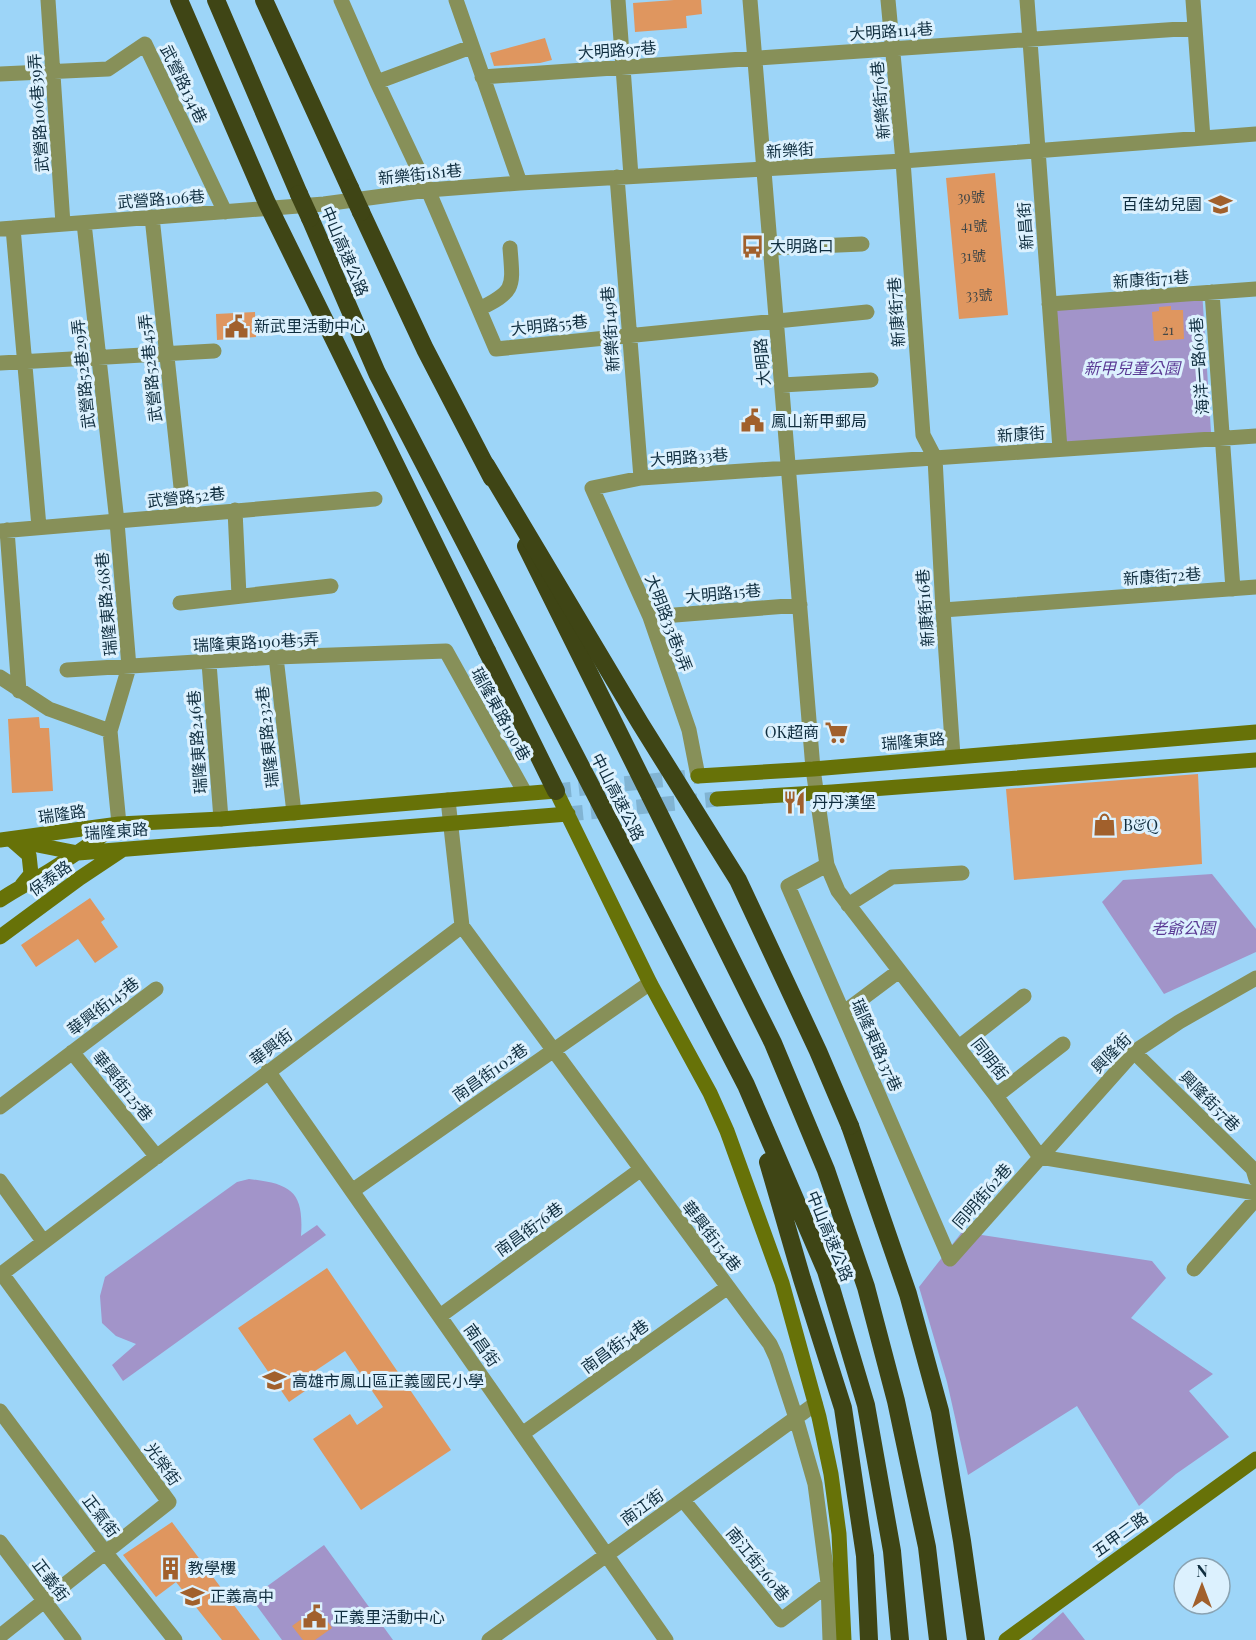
<svg xmlns="http://www.w3.org/2000/svg" width="1256" height="1640" viewBox="0 0 1256 1640" font-family="'Playfair Display','Noto Sans TC',serif">
  <rect width="100%" height="100%" fill="#9dd5f8"/>
  <!-- green -->
  <path fill="#a294c9" d="M1202 290 1211 432 1064 446 1053 303Z
    M1212 874 1256 929V952L1164 994 1102 902 1123 880Z
    M249 1179C292 1184 304 1192 301 1236L317 1225 326 1235 123 1381 112 1365 136 1344 116 1336 102 1323 100 1296 105 1277 237 1182Z
    M962 1232 1152 1261 1166 1278 1131 1318 1213 1374 1189 1391 1229 1437 1176 1474 1139 1506 1077 1406 968 1475 947 1382 919 1287Z
    M324 1545 393 1640H282L251 1598Z
    M1063 1612 1085 1640H1031Z"/>
  <!-- building -->
  <path fill="#df965f" d="M674 0H701L702 14 686 16 687 28 635 32 633 3Z
    M545 38 552 60 540 63 494 66 490 53Z
    M995 173 1008 315 959 319 946 178Z
    M1171 306V310H1183L1184 339 1154 341 1152 312 1159 311V307Z
    M255 312 256 337 217 340 216 314Z
    M39 717 40 728H49L53 791 12 793 8 719Z
    M1198 774 1202 864 1014 880 1006 789Z
    M90 898 105 919 101 922 118 947 95 963 78 939 36 967 21 945Z
    M327 1268 451 1450 361 1510 313 1439 350 1414 357 1425 383 1407 345 1351 312 1373 318 1382 289 1402 238 1328Z
    M172 1522 260 1640H222L176 1582 156 1597 123 1555Z
    M318 1607 332 1628 315 1640H303L292 1626Z"/>
  <g fill="none" stroke-linecap="round" stroke-linejoin="round">
    <!-- secondary-tunnel -->
    <path stroke="#81b4d3" stroke-width="15" stroke-dasharray="15 8" stroke-linecap="butt" d="M556 791 698 776
      M568 814 717 799"/>
    <!-- street -->
    <path stroke="#879059" stroke-width="15" d="M48 0 63 224
      M341 0 377 82 471 47
      M456 0 520 183 903 161 1256 134
      M618 0 631 176
      M750 0 813 769 827 865 838 891 996 1096 1040 1157 1256 1193
      M888 0 903 161 923 435 935 458 943 610 953 756
      M1027 0 1060 449
      M1193 0 1203 138
      M0 74 108 69 145 44 225 212
      M482 77 1195 28
      M377 82 428 190 496 349 867 312
      M617 177 641 478
      M152 217 184 515
      M84 223 117 522 129 667 110 731 119 824
      M13 228 39 527
      M0 229 324 204 428 190 520 183
      M771 248 862 244
      M1212 292 1233 589
      M1049 304 1256 289
      M479 309C516 291 513 287 510 248
      M0 363 214 351
      M782 385 871 380
      M235 510 239 596
      M7 530 19 691
      M0 531 375 499
      M180 603 331 586
      M943 610 1256 587
      M650 617 800 605
      M276 657 294 813
      M209 663 221 819
      M67 670 276 657 446 651 525 793
      M0 677 49 709 110 731
      M698 776 689 730 650 617 592 488 641 478 1256 436
      M827 865 788 886 950 1259 1134 1052 1179 1022 1256 978
      M848 905 892 877 962 873
      M462 926 770 1344 776 1357 796 1418 815 1484 828 1583 830 1640
      M843 1013 899 971
      M959 1047 1024 996
      M72 1052 157 1157
      M1134 1052 1253 1169 1256 1179
      M268 1071 666 1640
      M996 1096 1063 1044
      M0 1107 156 989
      M0 1181 43 1241
      M352 1191 650 983
      M1194 1269 1256 1199
      M0 1275 462 926 448 800
      M440 1316 640 1170
      M0 1411 105 1552 175 1640
      M522 1434 728 1287
      M683 1500 781 1620 834 1580
      M0 1542 74 1640
      M0 1636 169 1502 2 1274
      M489 1640 815 1404"/>
    <!-- secondary -->
    <path stroke="#677208" stroke-width="15" d="M698 776 813 769 1256 732
      M717 799 832 792 1256 760
      M0 840 119 824 221 819 556 791 650 983 710 1093 727 1131 782 1283 819 1417 831 1474 839 1534 844 1640
      M13 841 29 855 31 874 22 885
      M22 842 78 853 568 814
      M0 900C16 889 33 881 49 871 72 857 94 841 116 826
      M0 937 80 878 122 850
      M1006 1640 1256 1459"/>
    <!-- highway -->
    <path stroke="#3f4515" stroke-width="18" d="M216 0 299 194
      M264 0 350 188
      M361 212 425 349 492 478
      M310 218 377 373 746 1085 826 1271 866 1405 892 1551 900 1640
      M526 546 773 1043 826 1170 866 1287 896 1401 927 1547 938 1640
      M487 651 556 791
      M850 1126 908 1294 940 1411 962 1541 976 1640
      M768 1162 802 1279 843 1408 865 1556 869 1640"/>
    <!-- highway-bridge -->
    <path stroke="#3f4515" stroke-width="18" d="M179 0 267 203 487 651
      M350 188 361 212
      M299 194 310 218
      M486 465 640 723 738 880 818 1051 850 1126"/>
  </g>
  <!-- icons -->
  <defs>
    <symbol id="school-bare" viewBox="-9 -9 18 18"><path d="M0-5L7-2L0 1L-7-2ZM-4 1L0 2.5L4 1V4Q0 6-4 4Z" fill="#a1602c" stroke="#dcf1fe" stroke-width="2.5" paint-order="stroke"/></symbol>
    <symbol id="bus-bare" viewBox="-9 -9 18 18"><path d="M-5-6H5V4H4V6H2V4H-2V6H-4V4H-5ZM-3.5-4V0h7V-4ZM-3.5 1.2v1.5H-2V1.2ZM2 1.2v1.5H3.5V1.2Z" fill="#a1602c" stroke="#dcf1fe" stroke-width="2.5" paint-order="stroke"/></symbol>
    <symbol id="civic-bare" viewBox="-9 -9 18 18"><path d="M-.6-6.5H3V-4.5H.6V-3L4-1V1h2V6H-6V1h2V-1L-.6-3ZM-1.2 2.5V6h2.4V2.5Z" fill="#a1602c" stroke="#dcf1fe" stroke-width="2.5" paint-order="stroke"/></symbol>
    <symbol id="supermarket-bare" viewBox="-9 -9 18 18"><path d="M-6-5.5h2.5l.6 2H6L4.5 2H-2.5L-4.4-4H-6ZM-1.5 3.2a1.3 1.3 0 1 0 .1 0ZM3 3.2a1.3 1.3 0 1 0 .1 0Z" fill="#a1602c" stroke="#dcf1fe" stroke-width="2.5" paint-order="stroke"/></symbol>
    <symbol id="restaurant-bare" viewBox="-9 -9 18 18"><path d="M-5-6h1v4h1v-4h1v4h1v-4h1v5L-1.5 .5V6h-2V.5L-5-1ZM5-6V6H3V1.5H1.5Q1.5-4 5-6Z" fill="#a1602c" stroke="#dcf1fe" stroke-width="2.5" paint-order="stroke"/></symbol>
    <symbol id="shop-bare" viewBox="-9 -9 18 18"><path d="M-5-2.5h2.3a2.7 3.5 0 0 1 5.4 0H5L5.5 6h-11ZM-1.5-2.5h3a1.5 2.3 0 0 0-3 0Z" fill="#a1602c" stroke="#dcf1fe" stroke-width="2.5" paint-order="stroke"/></symbol>
    <symbol id="building-bare" viewBox="-9 -9 18 18"><path d="M-4-6H4V6H1V3H-1V6H-4ZM-2.5-4.3h1.7v1.8h-1.7ZM.8-4.3h1.7v1.8H.8ZM-2.5-1h1.7V.8h-1.7ZM.8-1h1.7V.8H.8Z" fill="#a1602c" stroke="#dcf1fe" stroke-width="2.5" paint-order="stroke"/></symbol>
  </defs>
  <g fill-rule="evenodd">
    <use href="#school-bare" x="1204" y="188" width="33" height="33"/>
    <use href="#bus-bare" x="736" y="230" width="33" height="33"/>
    <use href="#civic-bare" x="220" y="310" width="33" height="33"/>
    <use href="#civic-bare" x="736" y="404" width="33" height="33"/>
    <use href="#supermarket-bare" x="820" y="716" width="33" height="33"/>
    <use href="#restaurant-bare" x="778" y="786" width="33" height="33"/>
    <use href="#shop-bare" x="1088" y="808" width="33" height="33"/>
    <use href="#school-bare" x="258" y="1364" width="33" height="33"/>
    <use href="#building-bare" x="154" y="1552" width="33" height="33"/>
    <use href="#school-bare" x="176" y="1580" width="33" height="33"/>
    <use href="#civic-bare" x="298" y="1600" width="33" height="33"/>
  </g>
  <g text-anchor="middle" stroke-width="6" stroke-linejoin="round" paint-order="stroke">
    <!-- number labels -->
    <g font-size="14" fill="#444847">
      <text x="971" y="202">39號</text>
      <text x="974" y="231">41號</text>
      <text x="973" y="261">31號</text>
      <text x="979" y="300">33號</text>
      <text x="1168" y="335">21</text>
    </g>
    <!-- street labels -->
    <g font-size="16" fill="#102e3f" stroke="#dcf1fe">
      <text transform="translate(891 31) rotate(-4)" y="6">大明路114巷</text>
      <text transform="translate(617 50) rotate(-4)" y="6">大明路97巷</text>
      <text transform="translate(184 84) rotate(64)" y="6">武營路134巷</text>
      <text transform="translate(880 100) rotate(-95)" y="6">新樂街76巷</text>
      <text transform="translate(38 113) rotate(-94)" y="6">武營路106巷39弄</text>
      <text transform="translate(790 150) rotate(-4)" y="6">新樂街</text>
      <text transform="translate(420 174) rotate(-6)" y="6">新樂街181巷</text>
      <text transform="translate(161 199) rotate(-4)" y="6">武營路106巷</text>
      <text transform="translate(1025 226) rotate(-94)" y="6">新昌街</text>
      <text transform="translate(345 251) rotate(67)" y="6">中山高速公路</text>
      <text transform="translate(1151 279) rotate(-4)" y="6">新康街71巷</text>
      <text transform="translate(896 312) rotate(-94)" y="6">新康街7巷</text>
      <text transform="translate(549 325) rotate(-6)" y="6">大明路55巷</text>
      <text transform="translate(610 329) rotate(-94)" y="6">新樂街149巷</text>
      <text transform="translate(762 362) rotate(-95)" y="6">大明路</text>
      <text transform="translate(1199 366) rotate(-94)" y="6">海洋一路60巷</text>
      <text transform="translate(150 368) rotate(-96)" y="6">武營路52巷45弄</text>
      <text transform="translate(83 374) rotate(-96)" y="6">武營路52巷29弄</text>
      <text transform="translate(1021 434) rotate(-4)" y="6">新康街</text>
      <text transform="translate(689 457) rotate(-4)" y="6">大明路33巷</text>
      <text transform="translate(186 497) rotate(-6)" y="6">武營路52巷</text>
      <text transform="translate(1162 576) rotate(-4)" y="6">新康街72巷</text>
      <text transform="translate(723 593) rotate(-5)" y="6">大明路15巷</text>
      <text transform="translate(106 604) rotate(-95)" y="6">瑞隆東路268巷</text>
      <text transform="translate(925 608) rotate(-94)" y="6">新康街16巷</text>
      <text transform="translate(669 623) rotate(69)" y="6">大明路33巷9弄</text>
      <text transform="translate(256 642) rotate(-3)" y="6">瑞隆東路190巷5弄</text>
      <text transform="translate(501 714) rotate(61)" y="6">瑞隆東路190巷</text>
      <text transform="translate(267 737) rotate(-96)" y="6">瑞隆東路232巷</text>
      <text transform="translate(913 741) rotate(-5)" y="6">瑞隆東路</text>
      <text transform="translate(197 742) rotate(-94)" y="6">瑞隆東路246巷</text>
      <text transform="translate(618 797) rotate(63)" y="6">中山高速公路</text>
      <text transform="translate(62 814) rotate(-8)" y="6">瑞隆路</text>
      <text transform="translate(116 831) rotate(-4)" y="6">瑞隆東路</text>
      <text transform="translate(50 878) rotate(-36)" y="6">保泰路</text>
      <text transform="translate(103 1006) rotate(-37)" y="6">華興街145巷</text>
      <text transform="translate(877 1045) rotate(66)" y="6">瑞隆東路137巷</text>
      <text transform="translate(271 1047) rotate(-37)" y="6">華興街</text>
      <text transform="translate(1111 1053) rotate(-45)" y="6">興隆街</text>
      <text transform="translate(990 1059) rotate(52)" y="6">同明街</text>
      <text transform="translate(490 1072) rotate(-35)" y="6">南昌街102巷</text>
      <text transform="translate(123 1086) rotate(51)" y="6">華興街125巷</text>
      <text transform="translate(1210 1101) rotate(45)" y="6">興隆街57巷</text>
      <text transform="translate(982 1196) rotate(-49)" y="6">同明街62巷</text>
      <text transform="translate(529 1229) rotate(-36)" y="6">南昌街76巷</text>
      <text transform="translate(712 1236) rotate(52)" y="6">華興街154巷</text>
      <text transform="translate(830 1236) rotate(68)" y="6">中山高速公路</text>
      <text transform="translate(482 1345) rotate(55)" y="6">南昌街</text>
      <text transform="translate(615 1346) rotate(-36)" y="6">南昌街54巷</text>
      <text transform="translate(163 1464) rotate(54)" y="6">光榮街</text>
      <text transform="translate(642 1507) rotate(-36)" y="6">南江街</text>
      <text transform="translate(101 1516) rotate(53)" y="6">正氣街</text>
      <text transform="translate(1120 1534) rotate(-36)" y="6">五甲二路</text>
      <text transform="translate(758 1564) rotate(51)" y="6">南江街260巷</text>
      <text transform="translate(51 1580) rotate(53)" y="6">正義街</text>
    </g>
    <!-- poi labels -->
    <g font-size="16" fill="#102e3f" stroke="#dcf1fe" text-anchor="start">
      <text x="1202" y="210" text-anchor="end">百佳幼兒園</text>
      <text x="770" y="252">大明路口</text>
      <text x="254" y="332">新武里活動中心</text>
      <text x="771" y="427">鳳山新甲郵局</text>
      <text x="819" y="738" text-anchor="end">OK超商</text>
      <text x="812" y="808">丹丹漢堡</text>
      <text x="1123" y="831">B&amp;Q</text>
      <text x="292" y="1387">高雄市鳳山區正義國民小學</text>
      <text x="188" y="1574">教學樓</text>
      <text x="210" y="1602">正義高中</text>
      <text x="333" y="1623">正義里活動中心</text>
    </g>
    <!-- park labels -->
    <g font-size="16" font-style="italic" fill="#5b3b95" stroke="#dcf1fe">
      <text x="1132" y="374">新甲兒童公園</text>
      <text x="1183" y="934">老爺公園</text>
    </g>
  </g>
  <!-- north arrow -->
  <g transform="translate(1202 1586)"><circle r="28" fill="#dcf1fe" stroke="#8aa3b2" stroke-width="1.5"/>
  <path d="M0-4.5L10 22L0 15L-10 22Z" fill="#a1602c"/>
  <text y="-9" font-size="16" font-weight="bold" text-anchor="middle" fill="#102e3f">N</text>
  </g>
</svg>
